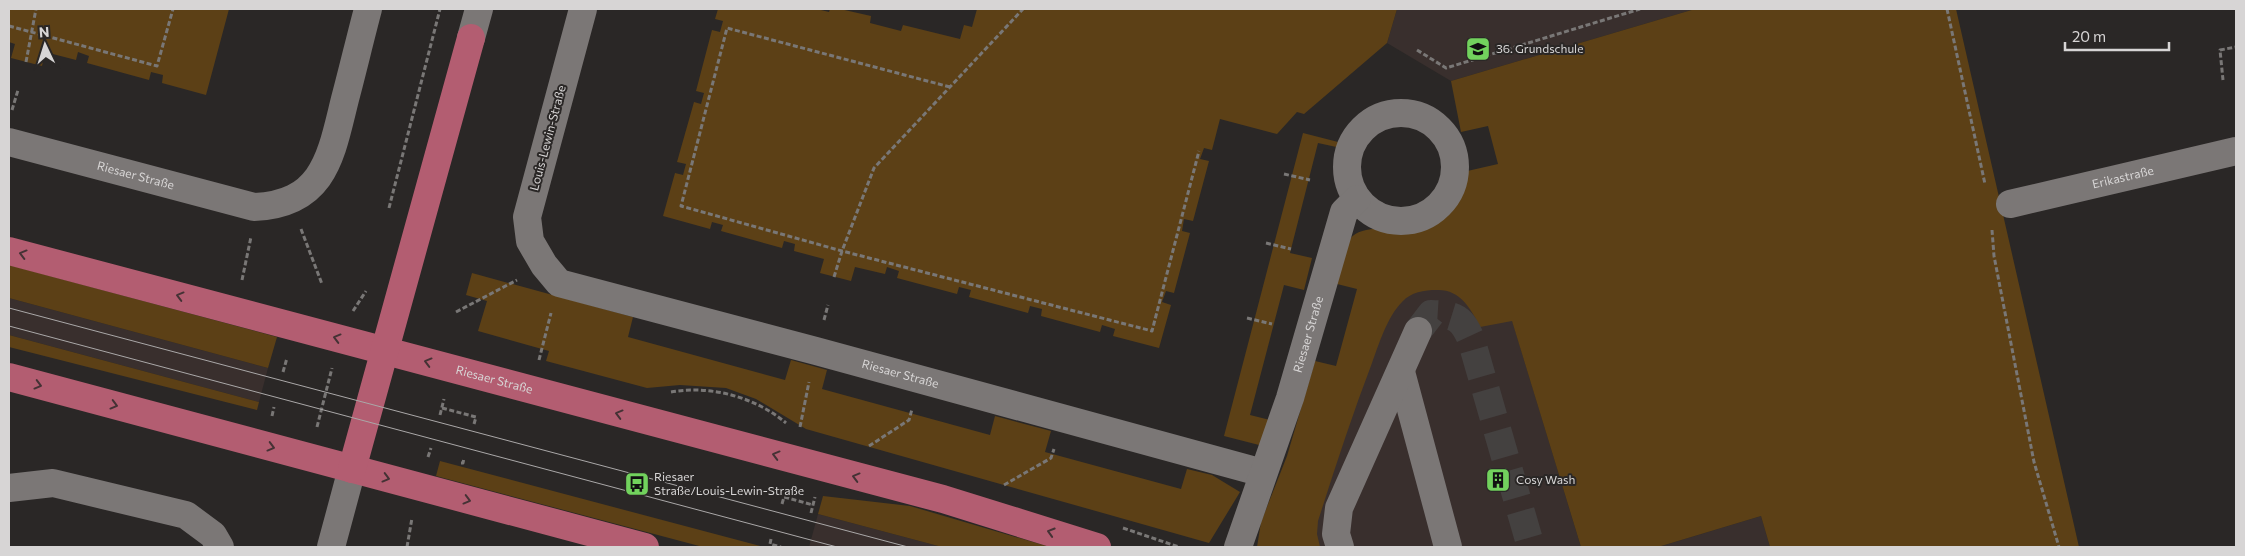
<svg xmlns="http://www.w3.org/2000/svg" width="2245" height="556" viewBox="0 0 2245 556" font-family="Commissioner,sans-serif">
  <rect width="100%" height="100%" fill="#2a2726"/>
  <!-- built -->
  <path fill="#392f2d" d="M1397 9H1695L1451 81 1387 43Z
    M1402 249 1512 320 1581 547H1290Z
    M9 298 268 368 259 402 9 335Z
    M818 514 942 547H809Z
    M1761 516 1770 547H1658Z"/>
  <!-- green -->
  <path fill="#5c4016" d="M9 9H229L206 95 162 83 163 75 151 72 149 80 87 63 89 56 78 52 76 60 45 52 42 66 11 58 15 44 9 42Z
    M718 9H817L829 12 830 9H840L871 16 870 23 901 31 903 25 960 39 964 25 972 27 977 9H1397L1387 43 1304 114 1297 112 1277 134 1220 119 1212 150 1204 148 1200 159 1209 161 1193 221 1184 219 1182 231 1190 233 1174 293 1166 291 1162 302 1171 305 1159 348 1113 336 1115 329 1102 325 1100 332 1041 316 1042 309 1030 306 1028 313 969 297 971 290 959 287 957 294 897 278 899 271 887 267 885 274 855 267 851 281 820 273 824 259 794 251 795 244 784 241 782 248 721 231 723 225 712 222 710 229 663 216 675 173 683 175 686 164 677 162 694 102 701 104 704 93 696 91 712 30 720 32 723 21 715 19Z
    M1695 9H1956L2079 547H1770L1761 516 1658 547H1581L1512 321 1480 327C1471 308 1459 289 1437 290 1424 290 1411 292 1402 302 1387 317 1379 344 1372 363 1352 415 1335 468 1318 521L1317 534 1320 547H1257L1261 522 1287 456 1315 361 1336 366 1357 289 1337 284C1340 272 1344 248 1350 239 1362 223 1395 231 1413 226 1426 223 1437 215 1446 206 1456 197 1463 186 1463 172L1498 164 1488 126 1461 132 1451 81Z
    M1303 133 1342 143 1341 148 1318 143 1290 253 1312 258 1304 290 1284 285 1250 415 1270 420 1263 446 1224 436Z
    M9 265 277 337 268 368 9 298Z
    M472 273 633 317 628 337 785 380 791 360 827 370 822 389 990 435 995 416 1051 431 1045 452 1181 489 1187 469 1212 475 1240 492 1209 543 806 429 756 399 726 388 680 385 647 388 546 361 549 351 478 331 487 301 466 295Z
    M9 335 259 402 257 410 9 347Z
    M440 461 764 547H703L436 476Z
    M823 496 910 506 1050 547H942L818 514Z"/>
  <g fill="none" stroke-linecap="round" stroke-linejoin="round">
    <!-- minor-tunnel -->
    <path stroke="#444140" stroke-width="28" stroke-dasharray="28 14" stroke-linecap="butt" d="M1418 331 1431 314C1454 315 1461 316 1471 339L1531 547"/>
    <!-- path -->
    <path stroke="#797776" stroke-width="3" stroke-dasharray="5 2.5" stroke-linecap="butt" d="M1947 9 1985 184
      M9 26 157 66 173 9
      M1417 50 1446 68 1640 9
      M26 62 36 9
      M2223 80 2220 50 2236 47
      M950 87 727 28 681 206 842 251 1152 331 1199 151
      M12 110 18 90
      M1284 174 1310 180
      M389 208 440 9
      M301 229 322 284
      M1992 230 1994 256 2034 462 2059 547
      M1266 243 1291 249
      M834 277 842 251 874 168 1023 9
      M242 280 251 237
      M353 311 366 291
      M456 312 517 280
      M1247 318 1272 324
      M824 320 828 305
      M539 360 551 313
      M283 372 287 358
      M671 392C711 385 755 397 786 423
      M442 408 476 417 474 424
      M440 415 444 399
      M272 416 274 407
      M317 427 332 368
      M800 427 809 382
      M869 446 909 420 912 409
      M428 457 431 448
      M461 463H463L464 458
      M1004 485 1051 458 1054 449
      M782 504 784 497 813 505
      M811 513 815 497
      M1123 528 1179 547
      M771 539 770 544 781 547
      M407 547 412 518"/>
    <!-- minor -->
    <g stroke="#7b7776" stroke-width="28">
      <path id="s1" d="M583 9 527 217 530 241 544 265 559 283 816 351 1263 473"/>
      <path d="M471 38 479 9"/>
      <circle cx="1401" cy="167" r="54"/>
      <path id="s2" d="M9 142 254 207C325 204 331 155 345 99 353 69 360 39 368 9"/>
      <path id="s3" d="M2010 204 2236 151"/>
      <path d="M1401 372 1448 547"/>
      <path d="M9 488 53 483 186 515 213 535 220 547"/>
      <path d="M331 547 352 469"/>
      <path id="s4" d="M1238 547 1290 398 1344 212 1357 199"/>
      <path d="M1340 547 1336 534 1339 508 1418 331"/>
    </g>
    <!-- major -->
    <g stroke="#b35d71" stroke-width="28">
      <path id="s5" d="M9 251 943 499 1097 547"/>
      <path d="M9 377 645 547"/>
      <path d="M352 469 471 38"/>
    </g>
    <!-- tram -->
    <path stroke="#aaa8a8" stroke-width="1" d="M9 308 908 547
      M9 326 837 547"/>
  </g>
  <!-- one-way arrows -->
  <defs><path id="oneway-chevron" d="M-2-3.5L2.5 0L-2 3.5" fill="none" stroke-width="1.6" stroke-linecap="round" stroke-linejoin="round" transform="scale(1.25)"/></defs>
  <g stroke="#453235">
    <use href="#oneway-chevron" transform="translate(23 254) rotate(-165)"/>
    <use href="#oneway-chevron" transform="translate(180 296) rotate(-165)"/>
    <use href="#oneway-chevron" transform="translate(337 338) rotate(-165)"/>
    <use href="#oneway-chevron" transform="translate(428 362) rotate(-165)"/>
    <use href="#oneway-chevron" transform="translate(38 385) rotate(15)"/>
    <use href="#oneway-chevron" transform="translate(114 405) rotate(15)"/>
    <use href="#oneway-chevron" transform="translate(619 414) rotate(-165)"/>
    <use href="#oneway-chevron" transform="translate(271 447) rotate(15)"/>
    <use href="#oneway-chevron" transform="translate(776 455) rotate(-165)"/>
    <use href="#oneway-chevron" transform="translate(856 477) rotate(-165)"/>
    <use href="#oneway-chevron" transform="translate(386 478) rotate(15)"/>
    <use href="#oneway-chevron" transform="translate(467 500) rotate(15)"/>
    <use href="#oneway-chevron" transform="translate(1051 532) rotate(-163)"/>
  </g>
  <!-- icons -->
  <defs>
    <symbol id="school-square" viewBox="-11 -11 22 22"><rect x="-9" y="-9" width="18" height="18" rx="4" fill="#72d25d" stroke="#2a2726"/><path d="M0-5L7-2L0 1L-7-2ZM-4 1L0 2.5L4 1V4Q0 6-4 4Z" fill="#111"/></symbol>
    <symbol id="building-square" viewBox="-11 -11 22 22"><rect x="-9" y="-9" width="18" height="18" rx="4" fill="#72d25d" stroke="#2a2726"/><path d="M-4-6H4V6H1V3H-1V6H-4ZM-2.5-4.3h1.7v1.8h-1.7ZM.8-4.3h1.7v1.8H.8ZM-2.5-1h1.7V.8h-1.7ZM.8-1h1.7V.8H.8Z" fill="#111"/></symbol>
    <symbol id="bus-square" viewBox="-11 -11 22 22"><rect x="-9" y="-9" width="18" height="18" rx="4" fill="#72d25d" stroke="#2a2726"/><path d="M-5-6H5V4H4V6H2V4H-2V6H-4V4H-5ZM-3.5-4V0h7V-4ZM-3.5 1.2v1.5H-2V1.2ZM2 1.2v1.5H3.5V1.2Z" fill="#111"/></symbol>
  </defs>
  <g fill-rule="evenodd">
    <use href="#school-square" x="1464" y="35" width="28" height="28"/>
    <use href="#building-square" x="1484" y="466" width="28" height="28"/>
    <use href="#bus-square" x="623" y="470" width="28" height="28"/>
  </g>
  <g text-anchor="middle" stroke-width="4" stroke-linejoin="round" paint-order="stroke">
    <!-- poi labels -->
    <g font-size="12" fill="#d7d5d5" stroke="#2a2726" text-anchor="start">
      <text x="1496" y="53">36. Grundschule</text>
      <text x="654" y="481">Riesaer<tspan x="654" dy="14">Straße/Louis-Lewin-Straße</tspan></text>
      <text x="1516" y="484">Cosy Wash</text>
    </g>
    <!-- street labels -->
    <g font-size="12" fill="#d7d5d5" stroke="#2a2726">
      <text transform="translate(548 138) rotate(-75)" y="4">Louis-Lewin-Straße</text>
      <text dy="4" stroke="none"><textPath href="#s2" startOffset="131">Riesaer Straße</textPath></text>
      <text dy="4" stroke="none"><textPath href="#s3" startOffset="116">Erikastraße</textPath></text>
      <text dy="4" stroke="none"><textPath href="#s4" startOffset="224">Riesaer Straße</textPath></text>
      <text dy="4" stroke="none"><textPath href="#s1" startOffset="644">Riesaer Straße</textPath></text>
      <text dy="4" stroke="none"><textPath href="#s5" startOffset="502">Riesaer Straße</textPath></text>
    </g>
  </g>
  <!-- border -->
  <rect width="2245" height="556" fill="none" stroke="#d7d5d5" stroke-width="20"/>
  <!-- north arrow -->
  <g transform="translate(45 45) rotate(356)" stroke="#2a2726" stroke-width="4" paint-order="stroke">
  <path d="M0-4L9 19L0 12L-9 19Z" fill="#d7d5d5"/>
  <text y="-8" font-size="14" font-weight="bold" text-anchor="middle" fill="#d7d5d5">N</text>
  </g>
  <!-- scale -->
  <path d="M2065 42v8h104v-8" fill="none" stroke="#d7d5d5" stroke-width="2.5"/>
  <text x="2072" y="42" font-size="15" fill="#d7d5d5" stroke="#2a2726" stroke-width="4" paint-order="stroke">20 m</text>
</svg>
